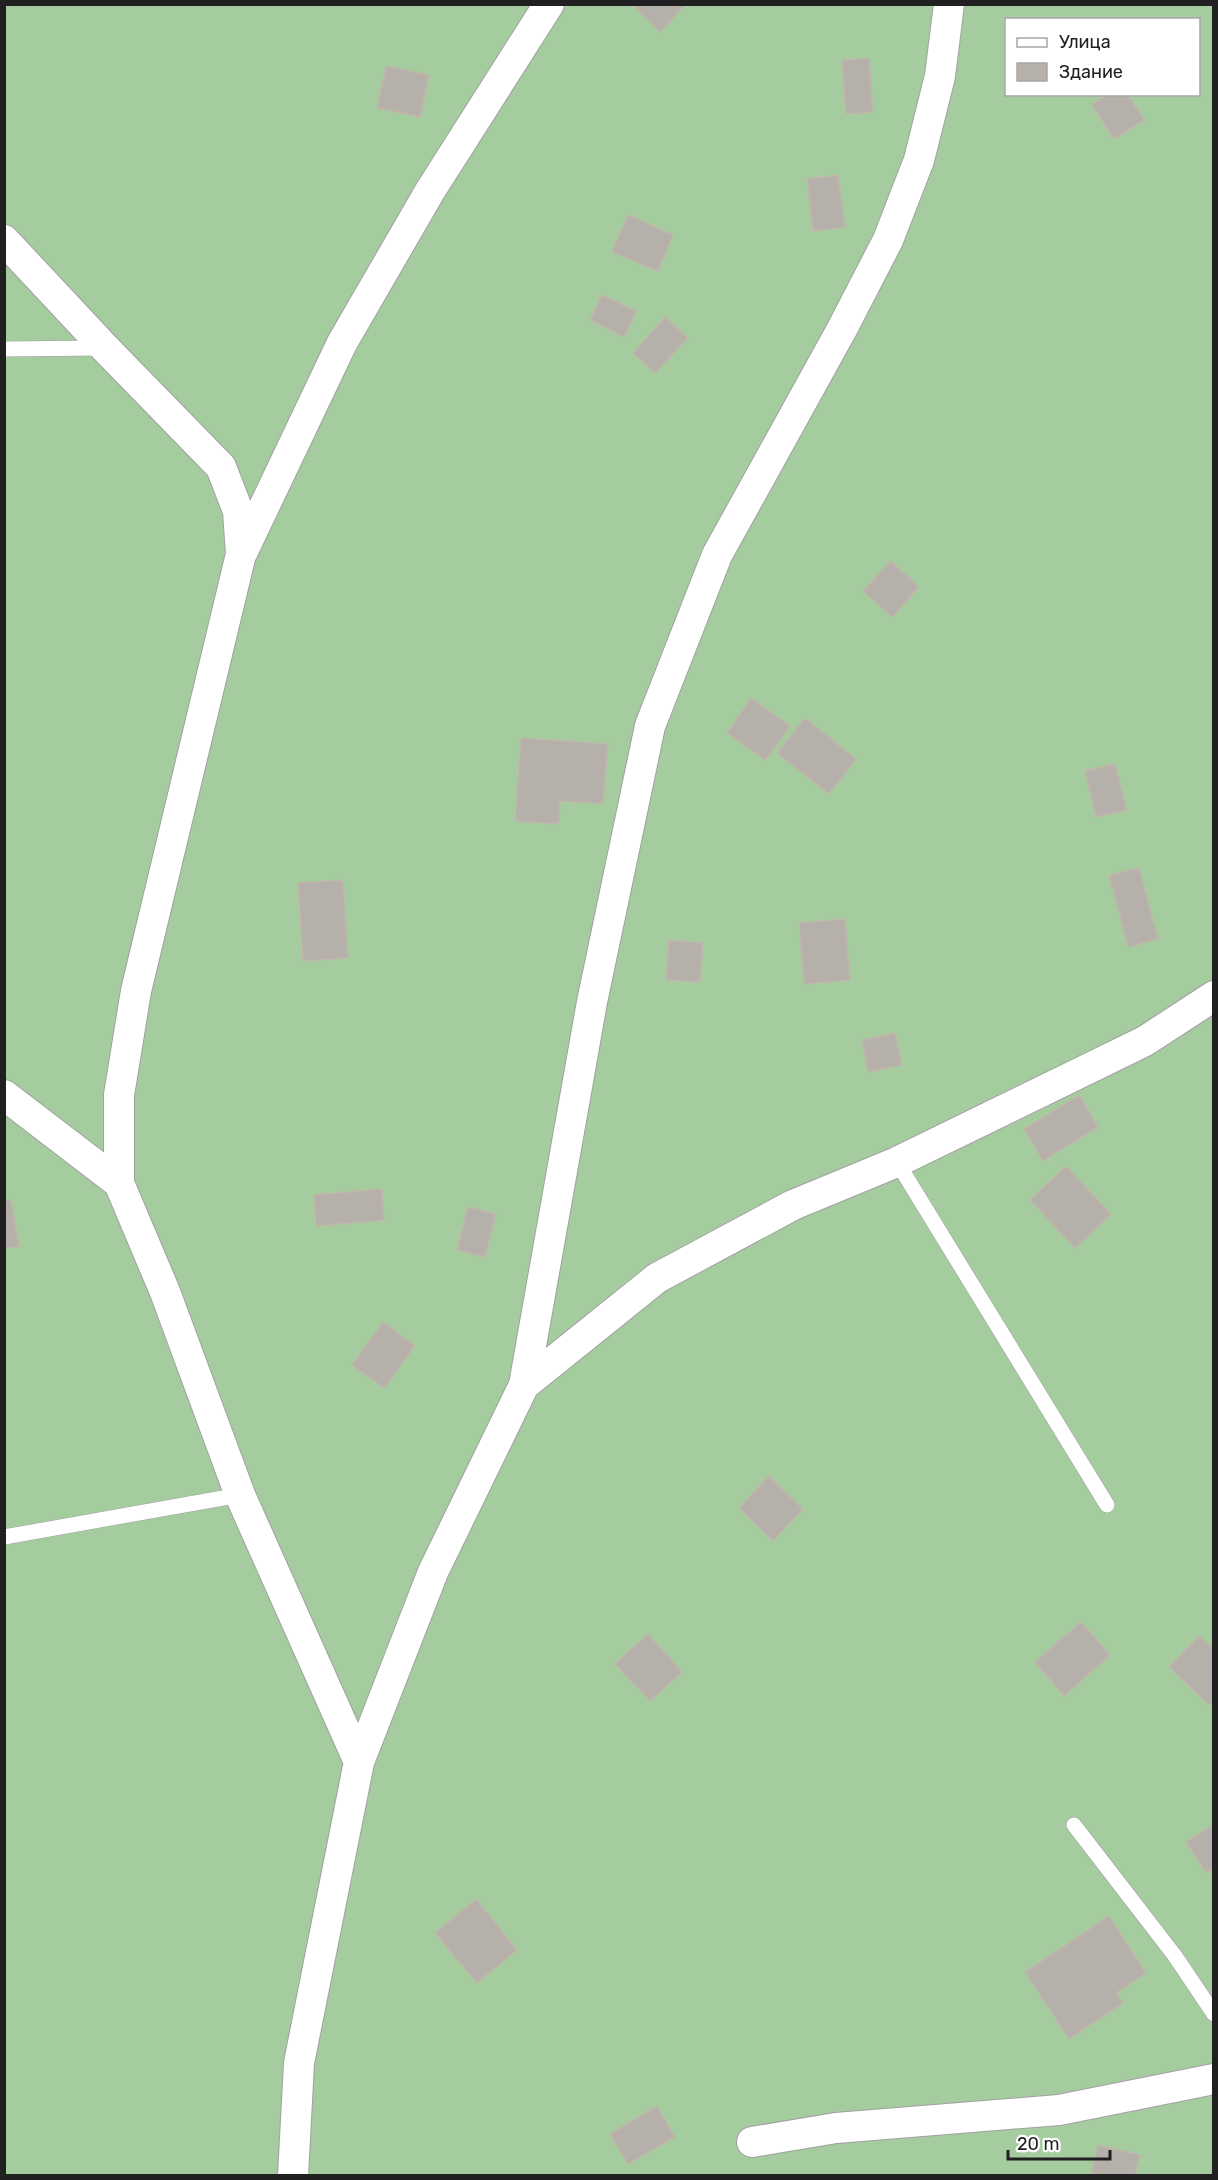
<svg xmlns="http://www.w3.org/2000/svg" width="1218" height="2180" viewBox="0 0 1218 2180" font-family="Rubik,sans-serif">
  <rect width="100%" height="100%" fill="#efeee7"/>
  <!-- forest -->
  <path fill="#a5cc9f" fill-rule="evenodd" d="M5 5H1213V2175H5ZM1006 20H1198V94H1006Z"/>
  <!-- building -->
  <path fill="#b5b0a9" stroke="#c0b7aa" stroke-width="1.5" d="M637 4H686L660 32 635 7Z
    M869 58 873 112 846 114 842 60Z
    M386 66 429 75 420 117 377 108Z
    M1107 94H1128L1144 120 1114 139 1092 105Z
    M838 175 845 227 813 231 807 179Z
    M628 215 673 235 658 271 612 252Z
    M602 295 636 311 624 337 590 320Z
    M665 317 688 338 655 373 633 353Z
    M891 561 919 587 892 617 863 591Z
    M751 698 790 726 765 760 727 733Z
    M805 718 856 759 829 794 777 753Z
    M521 738 608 744 603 804 560 801 559 824 515 821Z
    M1115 764 1127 810 1096 817 1085 771Z
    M1139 868 1158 939 1128 947 1109 875Z
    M343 880 348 958 303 961 298 883Z
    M845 919 850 980 804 984 799 923Z
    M669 940 703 943 700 982 666 980Z
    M895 1033 902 1065 868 1072 862 1040Z
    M1079 1095 1098 1127 1043 1161 1024 1129Z
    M1066 1166 1111 1214 1075 1248 1030 1200Z
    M382 1189 384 1220 316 1226 314 1195Z
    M11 1200 19 1246 4 1248V1201Z
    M468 1207 496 1214 485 1257 457 1250Z
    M383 1322 415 1346 384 1388 352 1365Z
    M769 1476 803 1509 773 1541 739 1508Z
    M1081 1622 1110 1655 1064 1696 1035 1662Z
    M648 1634 682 1672 650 1701 615 1664Z
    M1199 1636 1214 1650V1701L1209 1705 1169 1667Z
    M1214 1824V1868L1206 1873 1186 1842Z
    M476 1899 517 1950 477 1983 435 1933Z
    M1109 1916 1146 1973 1116 1993 1123 2003 1069 2039 1025 1972Z
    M657 2106 675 2137 628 2164 610 2134Z
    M1098 2145 1140 2155 1135 2176H1091Z"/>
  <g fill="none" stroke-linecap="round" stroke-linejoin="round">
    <defs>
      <path id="lane" d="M4 349 105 348
        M897 1162 1107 1505
        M4 1537 240 1495
        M1074 1825 1175 1956 1214 2014"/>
      <path id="street" d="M4 240 105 348 221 467 238 511 241 554 136 991 119 1095V1183L4 1095
        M243 551 342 343 430 191 549 4
        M119 1183 165 1292 240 1495 359 1762
        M524 1385 657 1278 793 1205 897 1162 1145 1041 1214 996
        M752 2142 836 2128 1059 2110 1214 2079
        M293 2176 299 2063 359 1762 433 1572 524 1385 592 1002 650 726 717 555 842 329 888 240 919 160 940 76 949 4"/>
    </defs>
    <!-- lane casing -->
    <use href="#lane" stroke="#a1a1a1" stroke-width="16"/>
    <!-- street casing -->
    <use href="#street" stroke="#a1a1a1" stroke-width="32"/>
    <!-- lane -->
    <use href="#lane" stroke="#fff" stroke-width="15"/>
    <!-- street -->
    <use href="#street" stroke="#fff" stroke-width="30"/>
  </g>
  <!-- border -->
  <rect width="1218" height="2180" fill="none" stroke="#202020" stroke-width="12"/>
  <!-- legend -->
  <rect x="1005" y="18" width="195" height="78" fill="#ffffff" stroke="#a6a6a6" stroke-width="1.5"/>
  <rect x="1017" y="38" width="30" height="9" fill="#ffffff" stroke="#a6a6a6" stroke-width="1.5"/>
  <text x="1059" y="48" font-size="18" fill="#202020">Улица</text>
  <rect x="1017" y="63" width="30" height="18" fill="#b5b0a9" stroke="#a6a6a6" stroke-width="1.5"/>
  <text x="1059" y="78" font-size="18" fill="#202020">Здание</text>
  <!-- scale -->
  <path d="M1008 2150v9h102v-9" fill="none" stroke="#202020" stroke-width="3"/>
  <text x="1017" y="2150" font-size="18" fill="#202020" stroke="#ffffff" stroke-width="4.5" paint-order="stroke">20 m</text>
</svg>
